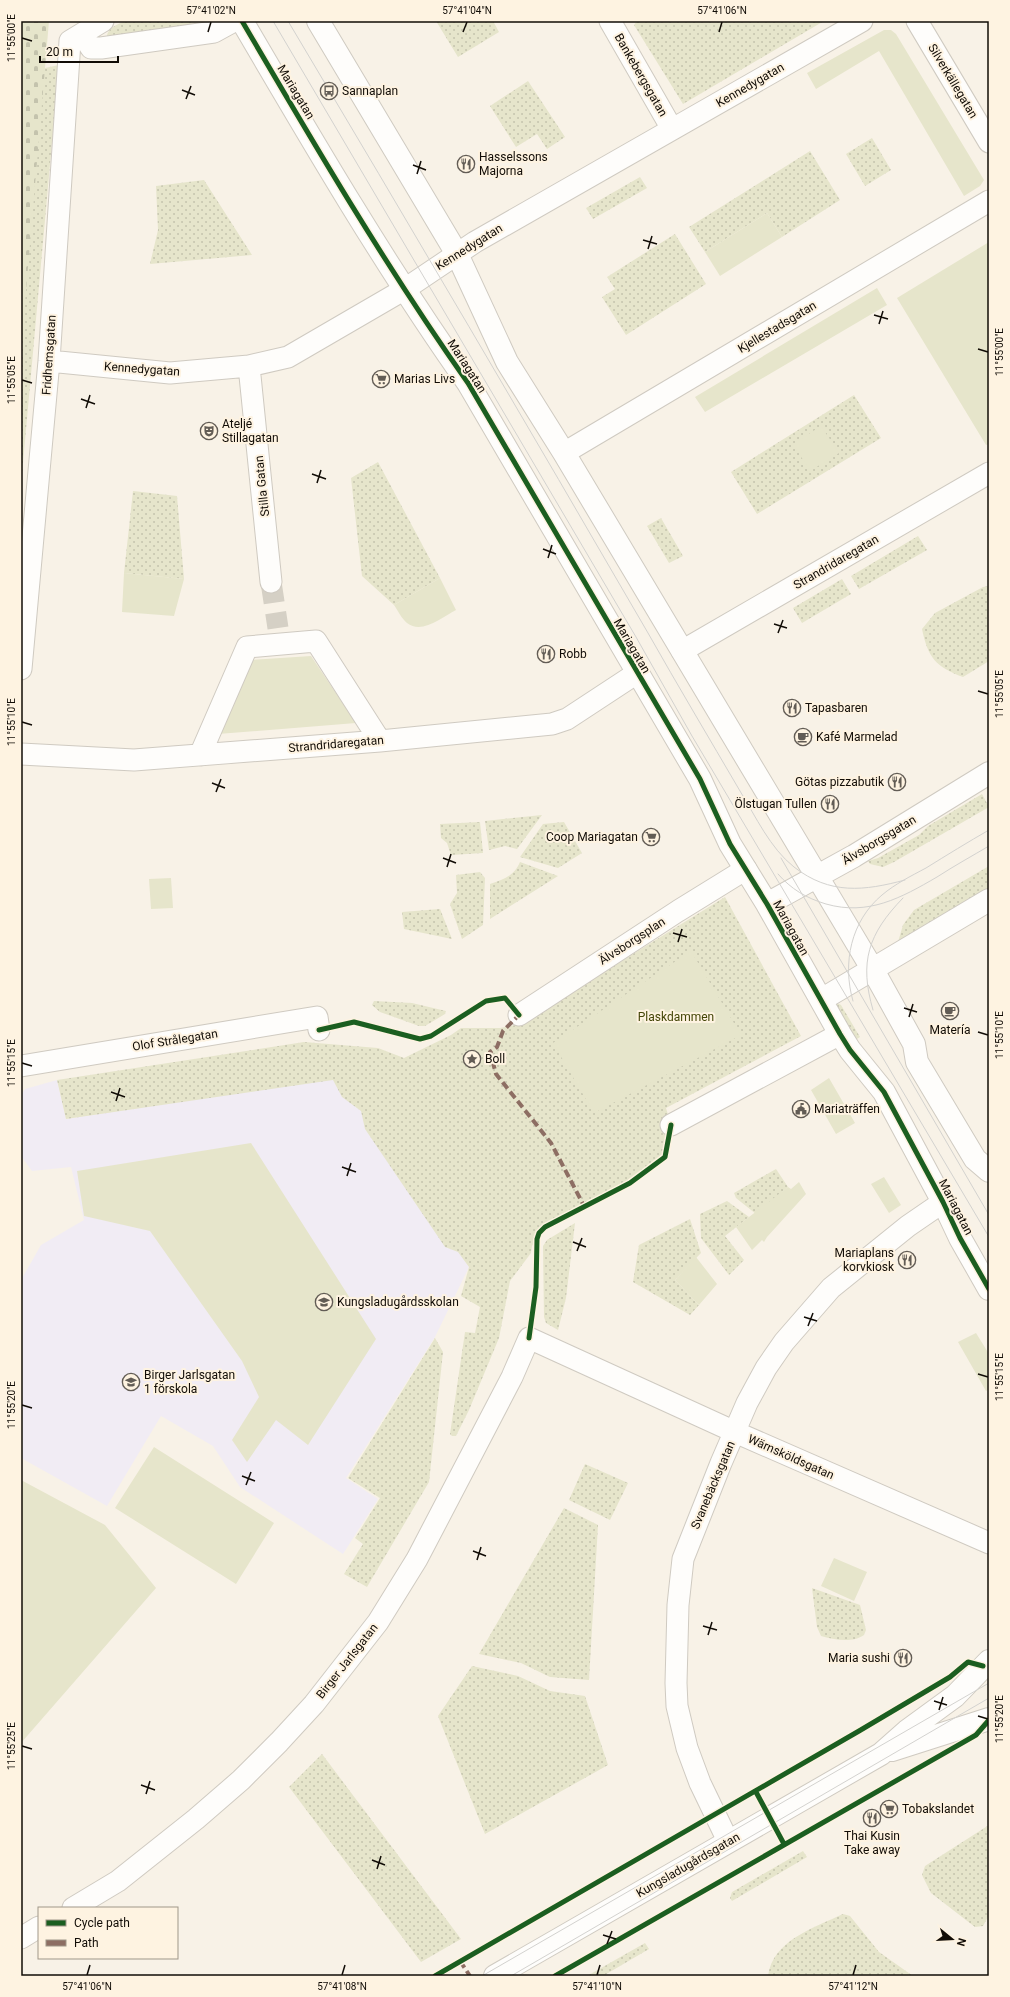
<svg xmlns="http://www.w3.org/2000/svg" width="1010" height="1997" viewBox="0 0 1010 1997" font-family="Roboto,sans-serif">
  <defs>
    <pattern id="grass-dots" width="8" height="8" patternUnits="userSpaceOnUse"><rect width="8" height="8" fill="#e6e5cb"/><path d="M2 2h.1M6 6h.1" fill="none" stroke="#c4c3ad" stroke-width="1.8" stroke-linecap="round"/></pattern>
    <pattern id="cemetery-stones" width="16" height="16" patternUnits="userSpaceOnUse"><rect width="16" height="16" fill="#e6e5cb"/><path d="M2 7V4a2 2 0 0 1 4 0v3zM10 15v-3a2 2 0 0 1 4 0v3z" fill="#c4c3ad"/></pattern>
  </defs>
  <rect width="100%" height="100%" fill="#f8f2e7"/>
  <!-- education -->
  <path fill="#f1ecf4" d="M353 1077 469 1267 435 1337 346 1478 378 1499 343 1554 240 1487 213 1446 161 1416 107 1506 21 1458V1280L41 1245 84 1220 71 1167 32 1171 21 1156V1095L25 1089 57 1080 66 1119 300 1083Z"/>
  <!-- grass -->
  <path fill="url(#grass-dots)" d="M125 21H203L117 41 107 39C106 28 117 25 125 21Z
    M436 21H493L499 32 458 57Z
    M637 21H824L683 104 634 25Z
    M59 65 21 485V73Z
    M528 81 565 137 547 149 537 134 516 147 490 106Z
    M872 138 891 170 865 186 846 154Z
    M810 151 840 200 782 237 767 213 705 252 689 227Z
    M640 177 647 188 593 219 586 208Z
    M204 180 252 255 150 264 158 230 156 186Z
    M675 234 706 284 626 335 602 297 615 289 607 277Z
    M854 395 881 438 757 514 731 472Z
    M378 462 440 578 394 605 362 576 351 478Z
    M133 491 177 496 184 579 124 573Z
    M661 518 683 556 669 563 647 526Z
    M918 536 927 550 859 589 851 576Z
    M842 579 851 594 802 623 793 608Z
    M989 586V661L963 677C936 667 928 658 922 629L935 613 983 587Z
    M982 794 989 807 894 862 883 867 870 864 868 861 878 858 919 835 928 826Z
    M542 815 517 849 505 846 489 850 485 821Z
    M480 822 483 853 451 855 447 843 441 838 440 824Z
    M564 822 582 853 558 868 520 857 543 824Z
    M520 862 558 876 490 919V884C504 879 514 876 520 862Z
    M989 866V890L898 942 903 925 914 910Z
    M480 872 485 878 483 925 462 939 450 904 457 893 456 875Z
    M725 897 801 1036 666 1108 671 1125 665 1157 630 1183 583 1204 572 1213 589 1204 545 1227 532 1246 531 1253 510 1281 499 1338 469 1410 456 1436H452L450 1434 465 1332 475 1333 480 1307 461 1296 469 1267 458 1252 445 1247 365 1129 361 1111 342 1097 333 1080 66 1119 57 1080 304 1042 378 1048 404 1058 451 1035 461 1028H500L520 1024Z
    M440 909 452 939 404 929 402 912Z
    M374 1001 412 1003 446 1011 445 1014 425 1026H419L380 1012 372 1005Z
    M837 1003 841 1005 860 1037 854 1041 834 1005Z
    M776 1169 788 1187 756 1214 736 1198 734 1193Z
    M727 1201 749 1217 725 1236 744 1260 729 1275 701 1238 700 1214Z
    M690 1219 701 1253 675 1280 699 1305 690 1315 633 1282 639 1245Z
    M575 1223 566 1298 558 1330 546 1323 544 1317 543 1246 547 1240Z
    M435 1338 443 1352 429 1482 367 1587 344 1574 363 1544 355 1538 380 1498 348 1478Z
    M585 1464 628 1483 610 1520 569 1500Z
    M564 1508 598 1525 589 1680 550 1677 521 1663 479 1654Z
    M812 1588 860 1605 866 1630 864 1635C853 1643 834 1640 821 1636L817 1627Z
    M472 1666 518 1676 550 1691 585 1696 608 1765 485 1834 438 1716Z
    M322 1754 461 1939 421 1962 289 1787Z
    M989 1825V1915L983 1926 975 1927 931 1893 922 1875 925 1866Z
    M803 1851 807 1857 732 1901 730 1898 732 1892Z
    M843 1914 850 1916 879 1952 913 1976H768C773 1940 814 1928 843 1914Z
    M645 1943 649 1949 603 1976H587Z"/>
  <!-- cemetery -->
  <path fill="url(#cemetery-stones)" d="M21 21H49L21 349Z"/>
  <!-- green -->
  <path fill="#e6e5cb" d="M884 30H891L896 34 984 180 980 186 964 196 879 51 816 89 807 73Z
    M767 213 782 237 720 276 705 252Z
    M989 242V444L986 445 897 298Z
    M877 288 887 305 705 412 695 397Z
    M821 426 839 453 810 471 793 444Z
    M124 573 184 579 174 616 122 612Z
    M440 578 456 610C442 617 422 635 407 623 402 619 398 611 394 605Z
    M311 656 356 723 218 734 252 660Z
    M171 878 173 908 151 909 149 879Z
    M691 951 741 1035 594 1113 553 1043Z
    M829 1078 855 1123 836 1134 811 1090Z
    M251 1143 376 1339 308 1445 276 1420 247 1462 232 1440 259 1397 242 1361 150 1231 84 1216 77 1171Z
    M884 1177 901 1205 889 1213 871 1184Z
    M799 1182 806 1194 767 1237 764 1242 762 1240 752 1250 736 1227 788 1187 791 1189Z
    M696 1257 717 1284 699 1305 675 1280Z
    M976 1333 989 1354V1389L986 1391 958 1342Z
    M154 1447 274 1523 236 1584 115 1508Z
    M21 1480 105 1525 156 1588 21 1743Z
    M834 1558 867 1572 854 1601 821 1586Z"/>
  <g fill="none" stroke-linecap="round" stroke-linejoin="round">
    <!-- minor-tunnel -->
    <path stroke="#d5d0c5" stroke-width="21" stroke-dasharray="21 10" stroke-linecap="butt" d="M271 582 278 628"/>
    <defs>
      <path id="minor" d="M610 21 672 129
        M917 21 989 142
        M84 33 86 40 91 48H101L214 32 234 21
        M49 361 170 373 249 366 288 357 405 289 475 242 862 21
        M249 366 271 582
        M564 453 989 201
        M682 651 989 473
        M21 669 49 361 70 41 103 21
        M21 754 134 760 380 741 552 724 567 719 637 673
        M200 755 247 647 316 641 380 741
        M519 1015 678 911 746 869
        M21 1066 317 1017 319 1030
        M671 1125 840 1034
        M728 1841 700 1783 687 1748 677 1706 676 1683 678 1605 683 1559 721 1463 747 1403 766 1368 784 1342 831 1288 908 1226 943 1202
        M73 1908 118 1881 196 1819 241 1780 279 1742 314 1704 378 1622 417 1559 512 1377 529 1338 735 1432 989 1543
        M21 1938 39 1927"/>
      <path id="tertiary" d="M242 21C314 144 386 267 468 383L700 779 730 844 767 904 840 1034 850 1050 884 1092 943 1202 960 1238 989 1289
        M318 21 457 254 507 362 564 453 873 970 914 1044 917 1062 975 1159 989 1171
        M767 904 854 856 989 773
        M821 1000 989 900
        M892 1750 989 1719
        M495 1976 881 1754 907 1731 955 1696 989 1661"/>
    </defs>
    <!-- minor casing -->
    <use href="#minor" stroke="#cfcac1" stroke-width="23"/>
    <!-- tertiary casing -->
    <use href="#tertiary" stroke="#cfcac1" stroke-width="24"/>
    <!-- minor -->
    <use href="#minor" stroke="#fefdfb" stroke-width="21"/>
    <!-- tertiary -->
    <use href="#tertiary" stroke="#fefdfb" stroke-width="22"/>
    <!-- tram -->
    <path stroke="#d3d2cf" stroke-width="1" d="M273 21 636 637 692 736 989 1237
      M288 21C409 224 529 428 648 633 678 686 709 738 740 791 756 817 770 848 794 867 830 895 864 891 905 880
      M781 858 989 1215
      M778 874C791 889 806 898 826 904 868 916 901 898 937 877 954 866 972 856 989 846
      M853 1001C842 963 851 921 882 895 895 884 911 876 926 868 947 855 968 842 989 830
      M873 1010C859 962 868 934 903 898
      M482 1976 989 1683
      M511 1976 989 1698"/>
    <!-- quiet -->
    <path stroke="#8d6e63" stroke-width="4" stroke-dasharray="8 4" stroke-linecap="butt" d="M518 1013 519 1015 503 1031 497 1047 490 1052 496 1074 551 1143 583 1204
      M460 1961 470 1976"/>
    <defs>
      <path id="cycleway" d="M242 21C314 144 386 267 468 383L700 779 730 844 767 904 840 1034 850 1050 884 1092 943 1202 960 1238 989 1289
        M319 1030 354 1022 420 1039 431 1036 486 1001 505 998 519 1015
        M529 1338 536 1287 537 1239 539 1233 545 1227 630 1183 665 1157 671 1125
        M756 1792 784 1844
        M435 1976 859 1731 950 1677 968 1662 983 1666
        M555 1976 976 1735 989 1720"/>
    </defs>
    <!-- cycleway casing -->
    <use href="#cycleway" stroke="#fef3e1" stroke-width="8"/>
    <!-- cycleway -->
    <use href="#cycleway" stroke="#1b5e20" stroke-width="5"/>
  </g>
  <!-- ticks -->
  <path fill="none" stroke="#110c06" stroke-width="1.5" d="M208 32 211 22M463 32 467 22M719 32 722 22M22 38 32 41M182 90 195 95M186 99 191 86M413 165 426 170M417 174 421 161M643 240 657 244M648 249 652 236M874 315 888 319M879 324 883 311M978 349 988 352M22 380 32 383M81 399 95 404M86 408 90 395M312 474 326 479M317 483 321 470M543 549 556 554M548 558 552 545M774 624 787 628M778 633 783 620M978 691 988 694M22 722 32 725M212 783 225 788M216 792 221 779M443 858 456 863M447 867 451 854M673 933 687 937M678 942 682 929M904 1008 917 1012M909 1017 913 1004M978 1032 988 1035M22 1063 32 1066M111 1092 125 1097M116 1101 120 1088M342 1167 356 1172M347 1176 351 1163M573 1242 586 1247M577 1251 582 1238M804 1317 817 1321M808 1326 813 1313M978 1374 988 1377M22 1405 32 1408M242 1476 255 1481M246 1485 251 1472M473 1551 486 1556M477 1560 481 1547M703 1626 717 1630M708 1635 712 1622M934 1701 947 1705M939 1710 943 1697M978 1716 988 1719M22 1746 32 1749M141 1785 155 1790M146 1794 150 1781M372 1860 385 1865M377 1869 381 1856M603 1935 616 1939M607 1944 612 1931M87 1975 90 1965M342 1975 345 1965M597 1975 600 1965M853 1975 856 1965"/>
  <!-- icons -->
  <defs>
    <symbol id="bus-ring" viewBox="-11 -11 22 22"><circle r="9.5" fill="#fef3e1" stroke="#625c55" stroke-width="1.5"/><path d="M-5-6H5V4H4V6H2V4H-2V6H-4V4H-5ZM-3.5-4V0h7V-4ZM-3.5 1.2v1.5H-2V1.2ZM2 1.2v1.5H3.5V1.2Z" fill="#625c55"/></symbol>
    <symbol id="restaurant-ring" viewBox="-11 -11 22 22"><circle r="9.5" fill="#fef3e1" stroke="#625c55" stroke-width="1.5"/><path d="M-5-6h1v4h1v-4h1v4h1v-4h1v5L-1.5 .5V6h-2V.5L-5-1ZM5-6V6H3V1.5H1.5Q1.5-4 5-6Z" fill="#625c55"/></symbol>
    <symbol id="supermarket-ring" viewBox="-11 -11 22 22"><circle r="9.5" fill="#fef3e1" stroke="#625c55" stroke-width="1.5"/><path d="M-6-5.5h2.5l.6 2H6L4.5 2H-2.5L-4.4-4H-6ZM-1.5 3.2a1.3 1.3 0 1 0 .1 0ZM3 3.2a1.3 1.3 0 1 0 .1 0Z" fill="#625c55"/></symbol>
    <symbol id="theatre-ring" viewBox="-11 -11 22 22"><circle r="9.5" fill="#fef3e1" stroke="#625c55" stroke-width="1.5"/><path d="M-5-5.5Q0-4 5-5.5V0Q5 5 0 6Q-5 5-5 0ZM-3.3-2.5H-1v1.5H-3.3ZM1-2.5H3.3v1.5H1ZM-2.8 1Q0 5.5 2.8 1Z" fill="#625c55"/></symbol>
    <symbol id="cafe-ring" viewBox="-11 -11 22 22"><circle r="9.5" fill="#fef3e1" stroke="#625c55" stroke-width="1.5"/><path d="M-5.5-4.5H6V0H3Q3 3.5 0 3.5H-2.5Q-5.5 3.5-5.5 0ZM3-3.2v2h1.7v-2ZM-6 4.5H4V6H-6Z" fill="#625c55"/></symbol>
    <symbol id="sight-ring" viewBox="-11 -11 22 22"><circle r="9.5" fill="#fef3e1" stroke="#625c55" stroke-width="1.5"/><path d="M0-6L1.8-2.2L6-1.7L2.9 1.2L3.7 5.4L0 3.3L-3.7 5.4L-2.9 1.2L-6-1.7L-1.8-2.2Z" fill="#625c55"/></symbol>
    <symbol id="civic-ring" viewBox="-11 -11 22 22"><circle r="9.5" fill="#fef3e1" stroke="#625c55" stroke-width="1.5"/><path d="M-.6-6.5H3V-4.5H.6V-3L4-1V1h2V6H-6V1h2V-1L-.6-3ZM-1.2 2.5V6h2.4V2.5Z" fill="#625c55"/></symbol>
    <symbol id="school-ring" viewBox="-11 -11 22 22"><circle r="9.5" fill="#fef3e1" stroke="#625c55" stroke-width="1.5"/><path d="M0-5L7-2L0 1L-7-2ZM-4 1L0 2.5L4 1V4Q0 6-4 4Z" fill="#625c55"/></symbol>
  </defs>
  <g fill-rule="evenodd">
    <use href="#bus-ring" x="319" y="81" width="20" height="20"/>
    <use href="#restaurant-ring" x="456" y="154" width="20" height="20"/>
    <use href="#supermarket-ring" x="371" y="369" width="20" height="20"/>
    <use href="#theatre-ring" x="199" y="421" width="20" height="20"/>
    <use href="#restaurant-ring" x="536" y="644" width="20" height="20"/>
    <use href="#restaurant-ring" x="782" y="698" width="20" height="20"/>
    <use href="#cafe-ring" x="793" y="727" width="20" height="20"/>
    <use href="#restaurant-ring" x="887" y="772" width="20" height="20"/>
    <use href="#restaurant-ring" x="820" y="794" width="20" height="20"/>
    <use href="#supermarket-ring" x="641" y="827" width="20" height="20"/>
    <use href="#cafe-ring" x="940" y="1001" width="20" height="20"/>
    <use href="#sight-ring" x="462" y="1049" width="20" height="20"/>
    <use href="#civic-ring" x="791" y="1099" width="20" height="20"/>
    <use href="#restaurant-ring" x="897" y="1250" width="20" height="20"/>
    <use href="#school-ring" x="314" y="1292" width="20" height="20"/>
    <use href="#school-ring" x="121" y="1372" width="20" height="20"/>
    <use href="#restaurant-ring" x="893" y="1648" width="20" height="20"/>
    <use href="#supermarket-ring" x="879" y="1799" width="20" height="20"/>
    <use href="#restaurant-ring" x="862" y="1808" width="20" height="20"/>
  </g>
  <g text-anchor="middle" stroke-width="4" stroke-linejoin="round" paint-order="stroke">
    <!-- street labels -->
    <g font-size="12" fill="#110c06" stroke="#fef3e1">
      <text transform="translate(641 75) rotate(60)" y="4">Bankebergsgatan</text>
      <text transform="translate(953 81) rotate(59)" y="4">Silverkällegatan</text>
      <text transform="translate(750 85) rotate(-30)" y="4">Kennedygatan</text>
      <text transform="translate(296 92) rotate(59)" y="4">Mariagatan</text>
      <text transform="translate(469 247) rotate(-32)" y="4">Kennedygatan</text>
      <text transform="translate(777 327) rotate(-31)" y="4">Kjellestadsgatan</text>
      <text transform="translate(49 355) rotate(-86)" y="4">Fridhemsgatan</text>
      <text transform="translate(467 366) rotate(57)" y="4">Mariagatan</text>
      <text transform="translate(142 369) rotate(4)" y="4">Kennedygatan</text>
      <text transform="translate(262 486) rotate(-96)" y="4">Stilla Gatan</text>
      <text transform="translate(836 562) rotate(-30)" y="4">Strandridaregatan</text>
      <text transform="translate(632 646) rotate(60)" y="4">Mariagatan</text>
      <text transform="translate(336 744) rotate(-5)" y="4">Strandridaregatan</text>
      <text transform="translate(879 840) rotate(-31)" y="4">Älvsborgsgatan</text>
      <text transform="translate(791 928) rotate(61)" y="4">Mariagatan</text>
      <text transform="translate(632 941) rotate(-33)" y="4">Älvsborgsplan</text>
      <text transform="translate(175 1040) rotate(-9)" y="4">Olof Strålegatan</text>
      <text transform="translate(956 1207) rotate(63)" y="4">Mariagatan</text>
      <text transform="translate(791 1457) rotate(24)" y="4">Wärnsköldsgatan</text>
      <text transform="translate(713 1485) rotate(-67)" y="4">Svanebäcksgatan</text>
      <text transform="translate(347 1661) rotate(-52)" y="4">Birger Jarlsgatan</text>
      <text transform="translate(688 1865) rotate(-30)" y="4">Kungsladugårdsgatan</text>
    </g>
    <!-- poi labels -->
    <g font-size="12" fill="#110c06" stroke="#fef3e1" text-anchor="start">
      <text x="342" y="95">Sannaplan</text>
      <text x="479" y="161">Hasselssons<tspan x="479" dy="14">Majorna</tspan></text>
      <text x="394" y="383">Marias Livs</text>
      <text x="222" y="428">Ateljé<tspan x="222" dy="14">Stillagatan</tspan></text>
      <text x="559" y="658">Robb</text>
      <text x="805" y="712">Tapasbaren</text>
      <text x="816" y="741">Kafé Marmelad</text>
      <text x="884" y="786" text-anchor="end">Götas pizzabutik</text>
      <text x="817" y="808" text-anchor="end">Ölstugan Tullen</text>
      <text x="638" y="841" text-anchor="end">Coop Mariagatan</text>
      <text x="950" y="1034" text-anchor="middle">Matería</text>
      <text x="485" y="1063">Boll</text>
      <text x="814" y="1113">Mariaträffen</text>
      <text x="894" y="1257" text-anchor="end">Mariaplans<tspan x="894" dy="14">korvkiosk</tspan></text>
      <text x="337" y="1306">Kungsladugårdsskolan</text>
      <text x="144" y="1379">Birger Jarlsgatan<tspan x="144" dy="14">1 förskola</tspan></text>
      <text x="890" y="1662" text-anchor="end">Maria sushi</text>
      <text x="902" y="1813">Tobakslandet</text>
      <text x="872" y="1840" text-anchor="middle">Thai Kusin<tspan x="872" dy="14">Take away</tspan></text>
    </g>
    <!-- park labels -->
    <g font-size="12" fill="#444608" stroke="#fef3e1">
      <text x="676" y="1021">Plaskdammen</text>
    </g>
  </g>
  <!-- border -->
  <rect width="1010" height="1997" fill="none" stroke="#fef3e1" stroke-width="44"/>
  <!-- legend -->
  <rect x="38" y="1907" width="140" height="52" fill="#fef3e1" stroke="#9f9789"/>
  <rect x="46" y="1920" width="20" height="6" fill="#1b5e20" stroke="#9f9789"/>
  <text x="74" y="1927" font-size="12" fill="#110c06">Cycle path</text>
  <rect x="46" y="1940" width="20" height="6" fill="#8d6e63" stroke="#9f9789"/>
  <text x="74" y="1947" font-size="12" fill="#110c06">Path</text>
  <!-- north arrow -->
  <g transform="translate(952 1939) rotate(108)" stroke="#fef3e1" stroke-width="3" paint-order="stroke">
  <path d="M0-3L7 15L0 10L-7 15Z" fill="#110c06"/>
  <text y="-6" font-size="11" font-weight="bold" text-anchor="middle" fill="#110c06">N</text>
  </g>
  <!-- scale -->
  <path d="M40 56v6h78v-6" fill="none" stroke="#110c06" stroke-width="2"/>
  <text x="46" y="56" font-size="12" fill="#110c06" stroke="#fef3e1" stroke-width="3" paint-order="stroke">20 m</text>
  <rect x="22" y="22" width="966" height="1953" fill="none" stroke="#110c06" stroke-width="1.5"/>
  <g font-size="10" text-anchor="middle" fill="#110c06">
    <text x="211" y="14">57°41'02"N</text>
    <text x="467" y="14">57°41'04"N</text>
    <text x="722" y="14">57°41'06"N</text>
    <text transform="translate(11 38) rotate(-90)" y="4">11°55'00"E</text>
    <text transform="translate(999 352) rotate(-90)" y="4">11°55'00"E</text>
    <text transform="translate(11 380) rotate(-90)" y="4">11°55'05"E</text>
    <text transform="translate(999 694) rotate(-90)" y="4">11°55'05"E</text>
    <text transform="translate(11 722) rotate(-90)" y="4">11°55'10"E</text>
    <text transform="translate(999 1035) rotate(-90)" y="4">11°55'10"E</text>
    <text transform="translate(11 1063) rotate(-90)" y="4">11°55'15"E</text>
    <text transform="translate(999 1377) rotate(-90)" y="4">11°55'15"E</text>
    <text transform="translate(11 1405) rotate(-90)" y="4">11°55'20"E</text>
    <text transform="translate(999 1719) rotate(-90)" y="4">11°55'20"E</text>
    <text transform="translate(11 1746) rotate(-90)" y="4">11°55'25"E</text>
    <text x="87" y="1990">57°41'06"N</text>
    <text x="342" y="1990">57°41'08"N</text>
    <text x="597" y="1990">57°41'10"N</text>
    <text x="853" y="1990">57°41'12"N</text>
  </g>
</svg>
